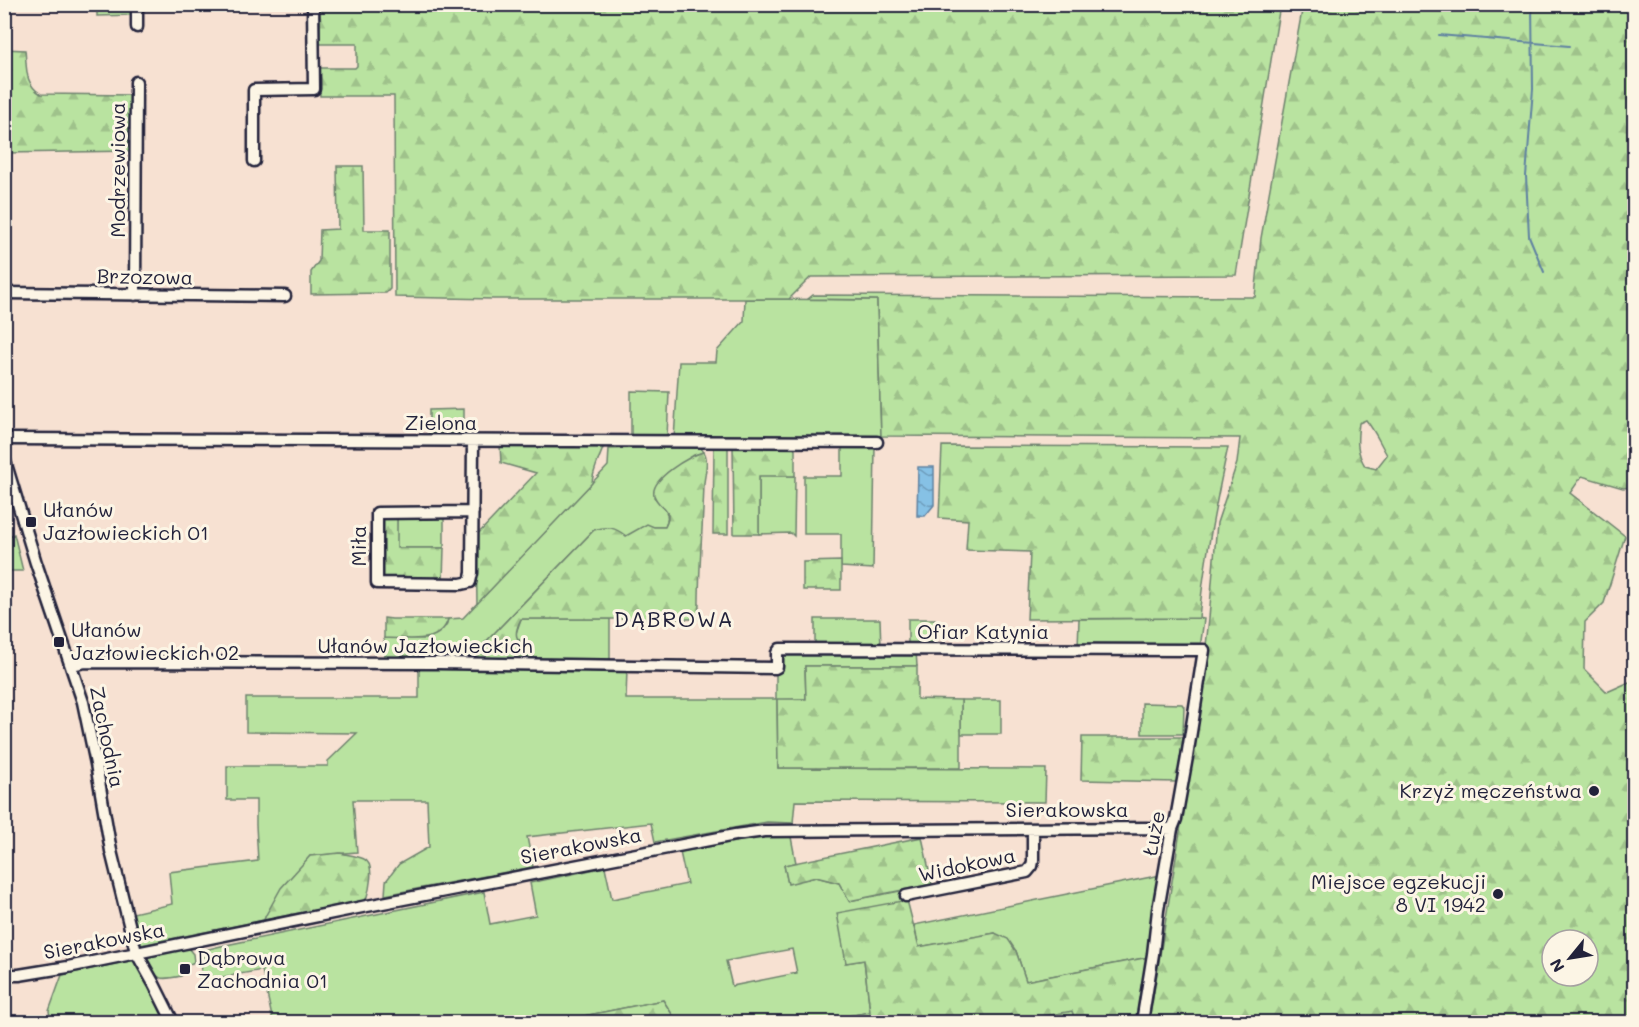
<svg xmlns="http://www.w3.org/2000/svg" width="1639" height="1027" viewBox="0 0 1639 1027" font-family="Mali,sans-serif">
  <defs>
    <pattern id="forest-firs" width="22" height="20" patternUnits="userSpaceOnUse" patternTransform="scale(1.5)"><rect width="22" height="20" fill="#b9e3a0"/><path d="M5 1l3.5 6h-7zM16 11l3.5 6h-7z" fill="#9fc28b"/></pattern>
    <pattern id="water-waves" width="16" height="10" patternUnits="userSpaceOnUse" patternTransform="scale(1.5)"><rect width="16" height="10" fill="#86c1e5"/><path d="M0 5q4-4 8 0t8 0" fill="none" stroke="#6d9cbb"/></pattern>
  </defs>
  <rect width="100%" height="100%" fill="#f7e1d2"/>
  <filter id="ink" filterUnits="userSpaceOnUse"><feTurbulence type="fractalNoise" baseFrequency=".0167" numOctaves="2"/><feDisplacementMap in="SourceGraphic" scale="12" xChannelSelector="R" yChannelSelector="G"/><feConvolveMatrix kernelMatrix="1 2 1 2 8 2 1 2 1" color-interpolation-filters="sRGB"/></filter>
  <g filter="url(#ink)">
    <!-- green -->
    <path fill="#b9e3a0" stroke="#6e826e" stroke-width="1.5" fill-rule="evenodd" d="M745 299 877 300 881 436 846 439H674L679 362H716L717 351 744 321Z
      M631 391 669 392 667 437H631Z
      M464 409V437L429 436V410Z
      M842 445 875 446 873 569 841 567V534H804V476H842Z
      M699 446 704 452 694 455 667 473 654 497C663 507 672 513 665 527H654L626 536 594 530 477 651 478 661H384V638L425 639 446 626 448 619 463 618 608 466 609 449Z
      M759 475 795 476 794 536 791 533 759 534Z
      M397 516H444V548H396Z
      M14 534 23 571H5V537Z
      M521 619H610V664L535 661 528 647 516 637V633Z
      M815 619H880L881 648H815Z
      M908 619H935V648H908Z
      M1079 619 1199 618 1204 619 1200 648 1078 647Z
      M916 651 917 666H805L806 699 777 700 778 768 1046 769 1045 802 795 801 793 823 767 822 655 842 651 823 527 837 533 867 385 895 386 881 399 864 429 847 427 800H353L357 852 310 856 266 915 264 920 141 945 133 913 172 904 169 872 258 861 256 825V800H227V766H328V761L357 733 246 732V698H419V667L627 669 626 699H776V670L779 654Z
      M961 700H1001V734H961Z
      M1142 703 1182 704 1184 707 1183 734H1142Z
      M768 836 791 837 796 863 784 865 788 883 816 877 839 883 849 901 905 890 907 900 846 963 864 960 870 1012 816 1022H677L663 1000 554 1022H327L326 1017 295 1022H273L262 970 200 981 204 950 221 946 484 892 490 924 536 915 530 883 605 867 612 899 687 884 680 852ZM792 949 797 973 732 986 726 961Z
      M1161 875 1149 957 1026 981 1016 951 995 933 919 947 914 925Z
      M182 947 188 948 193 954 194 962 190 964 180 972 182 975 181 976C156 981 158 980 147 958L149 956Z
      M134 960 137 962 170 1022H51L49 1011 62 975Z
      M1072 1011 1076 1022H1012Z"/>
    <!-- forest -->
    <path fill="url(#forest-firs)" stroke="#6e826e" stroke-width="1.5" fill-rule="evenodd" d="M97 5H134V15L97 16Z
      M320 5V4L1280 5 1236 275 811 277 789 299H494L395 297 394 96H320L319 65 321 68H355L357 66V44H320Z
      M1303 5H1634V487L1623 488 1582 476 1570 493 1625 536 1604 603 1585 622 1584 669 1607 692 1634 680V1022H1149L1177 851 1200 701 1209 618 1217 523 1237 463 1240 438 881 436 877 300 808 299 813 295 1255 297 1261 238ZM1366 420C1375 431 1380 443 1387 455L1376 469 1365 466C1356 451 1357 440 1359 423ZM1552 940H1588V976H1552Z
      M4 49 25 50C27 67 24 84 41 94L134 95 133 151 5 153Z
      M337 166H363L364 230H390V289L386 293 311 294V272L319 261 320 230 338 229Z
      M500 445H604C600 458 593 469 592 483L477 604 476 536 536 473 501 463Z
      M714 446H728V534H713Z
      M733 446H793L795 450V476H759V534H734Z
      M942 446 1228 447C1216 502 1204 562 1199 618L1027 619 1030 552 966 550 968 520 939 518Z
      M704 452C709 460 705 473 704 483 703 529 698 574 699 619H521C506 648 532 639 535 661H478L477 651 594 530C608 526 615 527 626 536L647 524 654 527H665C675 508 658 509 654 495 650 479 690 455 704 452Z
      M387 516H397V548H444L443 580H386L380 574 381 522Z
      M841 561V590H803V562Z
      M384 618 392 619H448C441 646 406 638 384 638Z
      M805 666H917V699L961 700V768H778L777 699H806Z
      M1082 737H1183L1177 782 1081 780Z
      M922 837 932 884 849 901 839 883 816 877 788 884 784 865Z
      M340 853C348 855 358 856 364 859 376 864 369 891 366 900L264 920 266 915 281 888 310 856Z
      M907 900 919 947 995 933 1008 939 1016 951 1026 981 1149 957 1137 1022H1076L1072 1011 1012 1022H816L870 1012 864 960 846 963 837 913Z
      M663 1000 677 1022H554Z"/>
    <!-- water -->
    <path fill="url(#water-waves)" stroke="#5e81a1" stroke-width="1.5" d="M918 467H934V505L925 516H917Z"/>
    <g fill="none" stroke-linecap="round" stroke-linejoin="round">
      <!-- stream -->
      <path stroke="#5e81a1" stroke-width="2" d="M1532 4 1533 89 1526 176 1529 236 1544 272
        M1439 35 1569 46"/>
      <defs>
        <path id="minor" d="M137 4V27
          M254 161V90L314 89 313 4
          M4 293 285 296
          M135 295 136 82
          M4 439 877 442
          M473 441 472 573 470 582 461 584 377 583V513L473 512
          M4 458 36 563 83 702 96 764 111 851 133 940 136 952 154 984 173 1022
          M71 665 85 662 438 663 775 668 777 667V653L780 649 1204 650 1187 757 1176 819 1172 829 1158 910 1153 954 1142 1022
          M906 896 1027 872 1032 866 1033 861V829
          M4 975H19L68 967 367 906 735 835 765 831 1146 828 1172 829"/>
      </defs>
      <!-- minor casing -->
      <use href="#minor" stroke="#22223b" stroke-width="15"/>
      <!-- minor -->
      <use href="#minor" stroke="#fcf5e5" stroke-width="10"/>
    </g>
  </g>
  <!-- markers -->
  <g fill="#22223b" stroke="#fcf5e5" stroke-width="2">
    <rect x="25" y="516" width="12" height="12" rx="3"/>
    <rect x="53" y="636" width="12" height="12" rx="3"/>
    <circle cx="1594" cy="791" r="6"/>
    <circle cx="1498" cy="894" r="6"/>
    <rect x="179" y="963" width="12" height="12" rx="3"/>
  </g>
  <g text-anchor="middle" stroke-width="6" stroke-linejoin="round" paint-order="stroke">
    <!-- street labels -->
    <g font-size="20" fill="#22223b" stroke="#fcf5e5">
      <text transform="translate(118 170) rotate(-90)" y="7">Modrzewiowa</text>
      <text transform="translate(145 277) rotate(1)" y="7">Brzozowa</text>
      <text x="441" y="430">Zielona</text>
      <text transform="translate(359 546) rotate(-90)" y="7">Miła</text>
      <text x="983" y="639">Ofiar Katynia</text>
      <text x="425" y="653">Ułanów Jazłowieckich</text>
      <text transform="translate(107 737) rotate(78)" y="7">Zachodnia</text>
      <text x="1067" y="817">Sierakowska</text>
      <text transform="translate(1154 833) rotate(-79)" y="7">Łuże</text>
      <text transform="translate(581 846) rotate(-11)" y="7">Sierakowska</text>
      <text transform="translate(967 865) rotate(-12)" y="7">Widokowa</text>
      <text transform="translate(104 941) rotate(-11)" y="7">Sierakowska</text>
    </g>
    <!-- poi labels -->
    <g font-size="20" fill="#22223b" stroke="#fcf5e5" text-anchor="start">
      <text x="43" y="517">Ułanów<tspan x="43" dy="23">Jazłowieckich 01</tspan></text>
      <text x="71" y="637">Ułanów<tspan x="71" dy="23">Jazłowieckich 02</tspan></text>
      <text x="1582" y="798" text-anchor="end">Krzyż męczeństwa</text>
      <text x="1486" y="889" text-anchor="end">Miejsce egzekucji<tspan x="1486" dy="23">8 VI 1942</tspan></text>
      <text x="197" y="965">Dąbrowa<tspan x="197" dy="23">Zachodnia 01</tspan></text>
    </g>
    <!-- quarter labels -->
    <g font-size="22" letter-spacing="1.5" fill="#22223b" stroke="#fcf5e5">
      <text x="674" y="627">DĄBROWA</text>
    </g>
  </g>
  <!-- margin -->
  <rect width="1639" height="1027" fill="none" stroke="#fcf5e5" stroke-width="24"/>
  <rect x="12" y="12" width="1615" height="1003" fill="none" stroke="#22223b" stroke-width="2" filter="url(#ink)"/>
  <!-- north arrow -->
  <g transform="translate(1570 958) rotate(240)"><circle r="28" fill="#fcf5e5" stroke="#a5a1a1" stroke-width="1.5"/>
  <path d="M0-4.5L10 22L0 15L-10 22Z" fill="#22223b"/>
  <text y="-9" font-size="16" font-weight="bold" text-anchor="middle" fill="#22223b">N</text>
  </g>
</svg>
